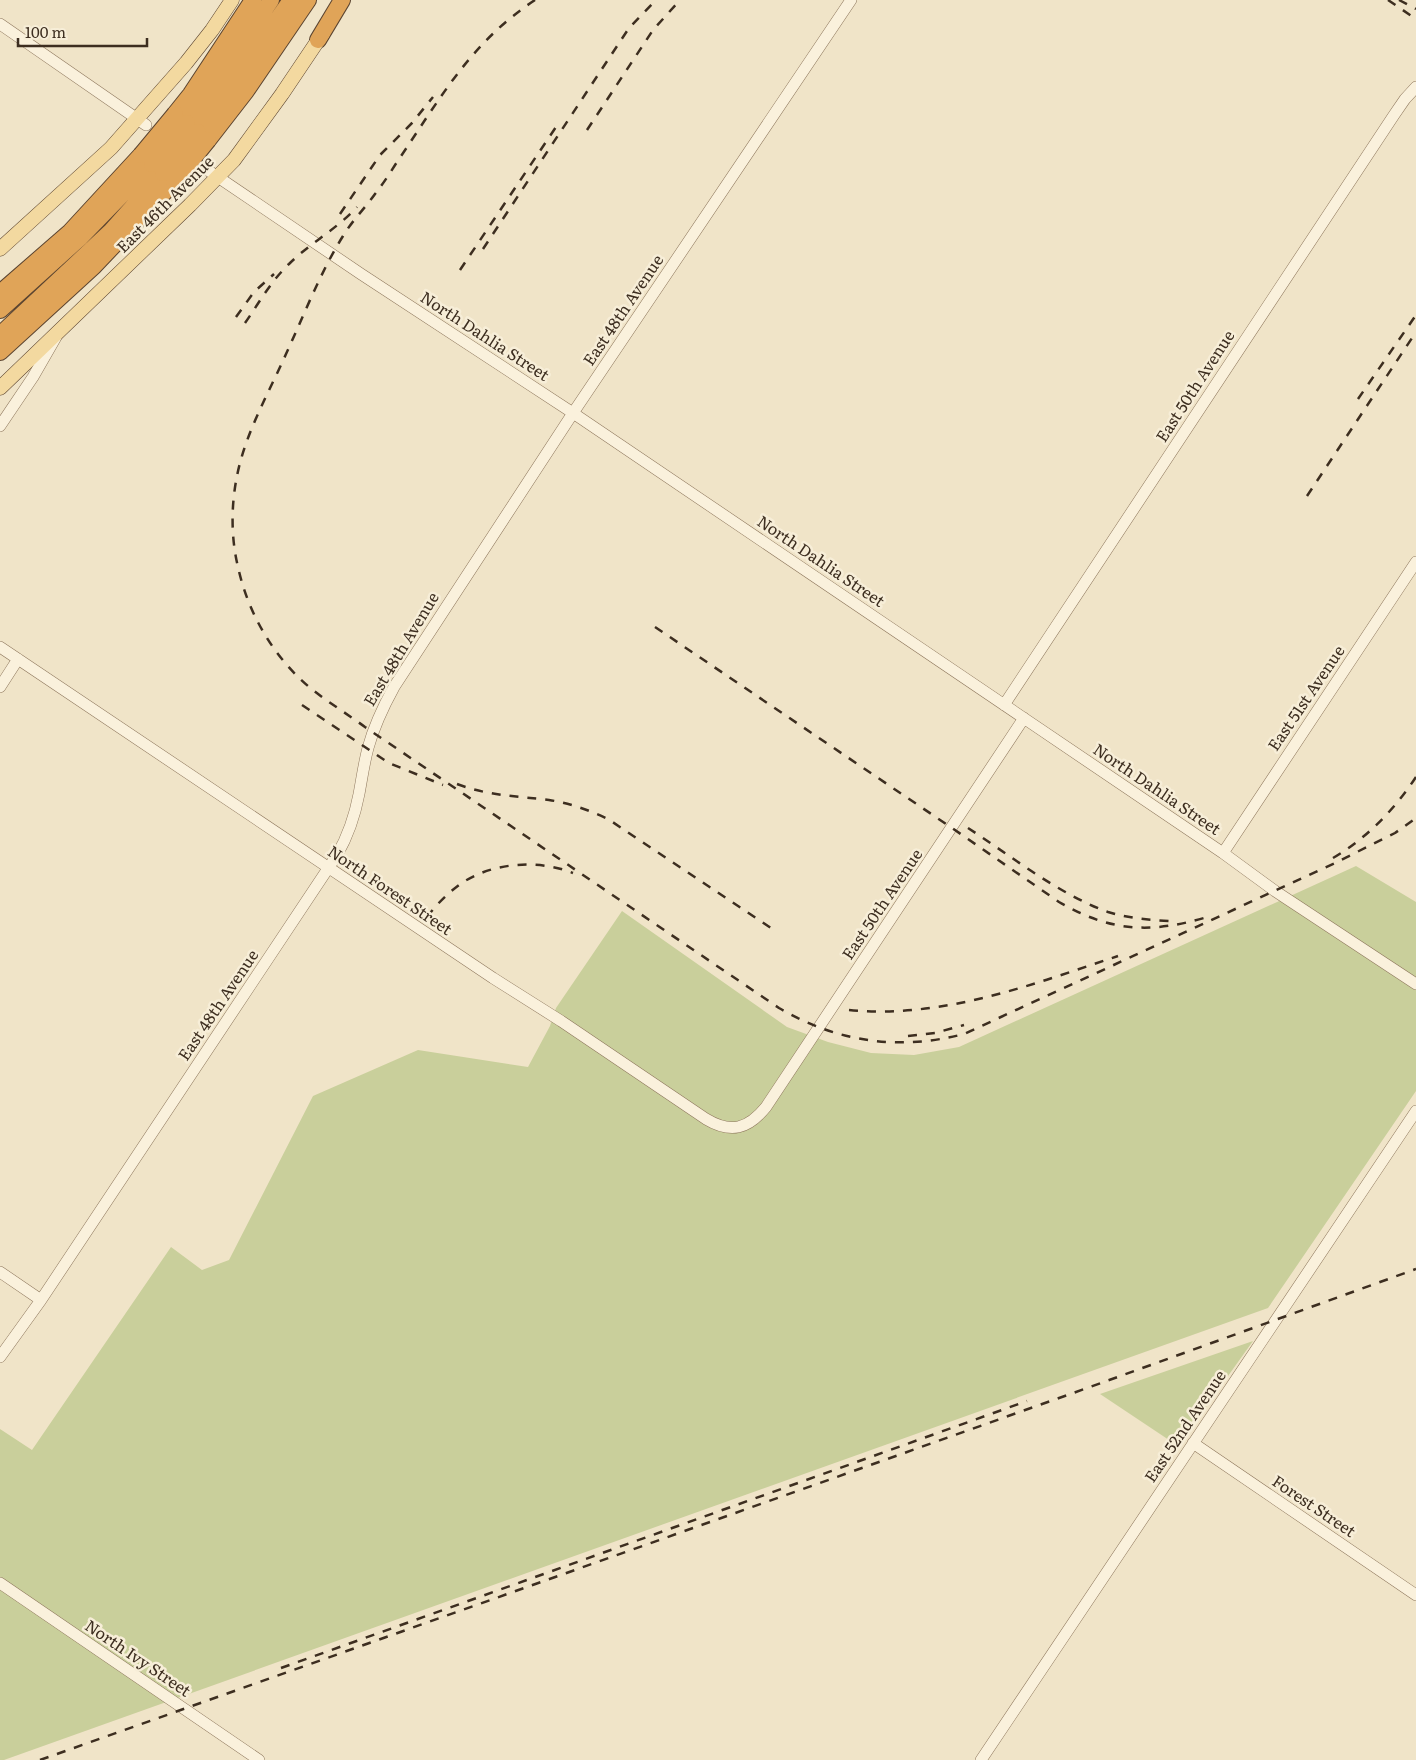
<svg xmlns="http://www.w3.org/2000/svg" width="1416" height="1760" viewBox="0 0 1416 1760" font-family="Literata,serif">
  <rect width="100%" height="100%" fill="#f0e4c8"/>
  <!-- green -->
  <path fill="#c9cf9b" d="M1356 866 1416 902V1091L1268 1308 4 1760H0V1429L32 1450 171 1247 202 1270 229 1260 313 1096 418 1050 528 1067 550 1026 556 1008 622 911 787 1027 828 1042 871 1053 914 1055 959 1047Z
    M1253 1341 1178 1446 1100 1394Z"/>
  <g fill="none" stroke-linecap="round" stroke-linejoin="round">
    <defs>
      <path id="minor" d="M0 24 146 125
        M206 169 361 274 573 413 1223 853 1275 891 1416 984
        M0 426 33 377 56 337
        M0 647 493 978 561 1021 706 1119C731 1134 748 1129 766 1107L1024 718
        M0 687 18 659
        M1004 705 1394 115 1405 99 1416 87
        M1223 853 1416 562
        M0 1272 41 1300
        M0 1357 41 1300 337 855C348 836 355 815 359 794 362 778 364 763 368 748 374 726 383 707 394 687L573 413 851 0
        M1193 1443 1416 1595
        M0 1583 259 1760
        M981 1760 1416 1111"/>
      <path id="major" d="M0 249 111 148 186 63 212 30 232 0
        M0 388 190 205 234 160 282 94 323 33"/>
      <path id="highway" d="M318 40 342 0
        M175 114 191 94 253 0
        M187 123 215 85 271 0
        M198 132 291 0
        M208 140 246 91 308 0
        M0 293 70 232 141 155
        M0 310 81 237 152 164
        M0 335 111 231 163 173
        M0 352 94 266 174 182"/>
    </defs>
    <!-- minor casing -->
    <use href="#minor" stroke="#8d765c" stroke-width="12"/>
    <!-- major casing -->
    <use href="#major" stroke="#5b4430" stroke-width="15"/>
    <!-- highway casing -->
    <use href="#highway" stroke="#5b4430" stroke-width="18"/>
    <!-- minor -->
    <use href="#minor" stroke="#faf1dc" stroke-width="11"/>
    <!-- major -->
    <use href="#major" stroke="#f3d9a0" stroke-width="14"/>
    <!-- highway -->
    <use href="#highway" stroke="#e0a458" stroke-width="16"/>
    <!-- rail -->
    <path stroke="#3d2e20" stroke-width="2.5" stroke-dasharray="9 9" stroke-linecap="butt" d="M535 0C470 43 440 99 397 162 390 173 383 184 375 194 365 208 352 221 343 236 320 273 304 315 286 354 270 390 250 425 240 463 231 497 230 534 238 567 248 613 273 656 308 686 326 701 346 713 365 727L779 1008C837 1042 898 1051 964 1034L1335 863 1395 833 1416 818
      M1388 0 1416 19
      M1399 0 1416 9
      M587 130 653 30 680 0
      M340 214 380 155 412 123 433 97
      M483 249 629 28 656 0
      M460 270 558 124
      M236 317 254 292 274 274
      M245 323C259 303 271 281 289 264 310 243 337 229 357 207
      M1358 399 1416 315
      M1307 496 1416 332
      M655 627 952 828 1059 902C1109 931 1148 934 1204 918
      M302 705 389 763 443 785
      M457 784C489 796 516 796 549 800 569 803 589 810 608 819L771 928
      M968 828C1011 856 1060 895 1108 912 1128 918 1148 920 1169 921
      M1333 858C1367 838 1394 810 1416 777
      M427 917C436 905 447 894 459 885 491 862 538 859 573 873
      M849 1010C942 1019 1031 985 1118 956
      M908 1036 935 1033 964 1025
      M281 1668 1027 1401
      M40 1760 1090 1387 1416 1269"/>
    <defs>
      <path id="highway-bridge" d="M141 155 175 114
        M152 164 187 123
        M163 173 198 132
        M174 182 208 140"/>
    </defs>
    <!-- highway-bridge casing -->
    <use href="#highway-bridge" stroke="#5b4430" stroke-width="18" stroke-linecap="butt"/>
    <!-- highway-bridge -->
    <use href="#highway-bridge" stroke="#e0a458" stroke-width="16"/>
  </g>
  <g text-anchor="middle" stroke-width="5" stroke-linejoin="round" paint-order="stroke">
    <!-- street labels -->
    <g font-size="16" fill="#3d2e20" stroke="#f7eed8">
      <text transform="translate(165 204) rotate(-45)" y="6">East 46th Avenue</text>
      <text transform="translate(623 310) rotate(-56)" y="6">East 48th Avenue</text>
      <text transform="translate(485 336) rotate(33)" y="6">North Dahlia Street</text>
      <text transform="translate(1195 386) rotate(-57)" y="6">East 50th Avenue</text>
      <text transform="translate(821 561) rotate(34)" y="6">North Dahlia Street</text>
      <text transform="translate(401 649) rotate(-59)" y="6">East 48th Avenue</text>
      <text transform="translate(1306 698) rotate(-56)" y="6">East 51st Avenue</text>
      <text transform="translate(1157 789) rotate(34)" y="6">North Dahlia Street</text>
      <text transform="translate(390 890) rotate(34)" y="6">North Forest Street</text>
      <text transform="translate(882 904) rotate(-56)" y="6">East 50th Avenue</text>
      <text transform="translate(218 1005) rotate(-56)" y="6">East 48th Avenue</text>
      <text transform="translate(1185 1426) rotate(-56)" y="6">East 52nd Avenue</text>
      <text transform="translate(1314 1506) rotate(34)" y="6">Forest Street</text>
      <text transform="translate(138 1658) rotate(34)" y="6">North Ivy Street</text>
    </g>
  </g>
  <!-- scale -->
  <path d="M18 38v8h129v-8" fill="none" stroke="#3d2e20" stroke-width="2.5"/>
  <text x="25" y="38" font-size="15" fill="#3d2e20" stroke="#f7eed8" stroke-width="4" paint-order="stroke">100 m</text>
</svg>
